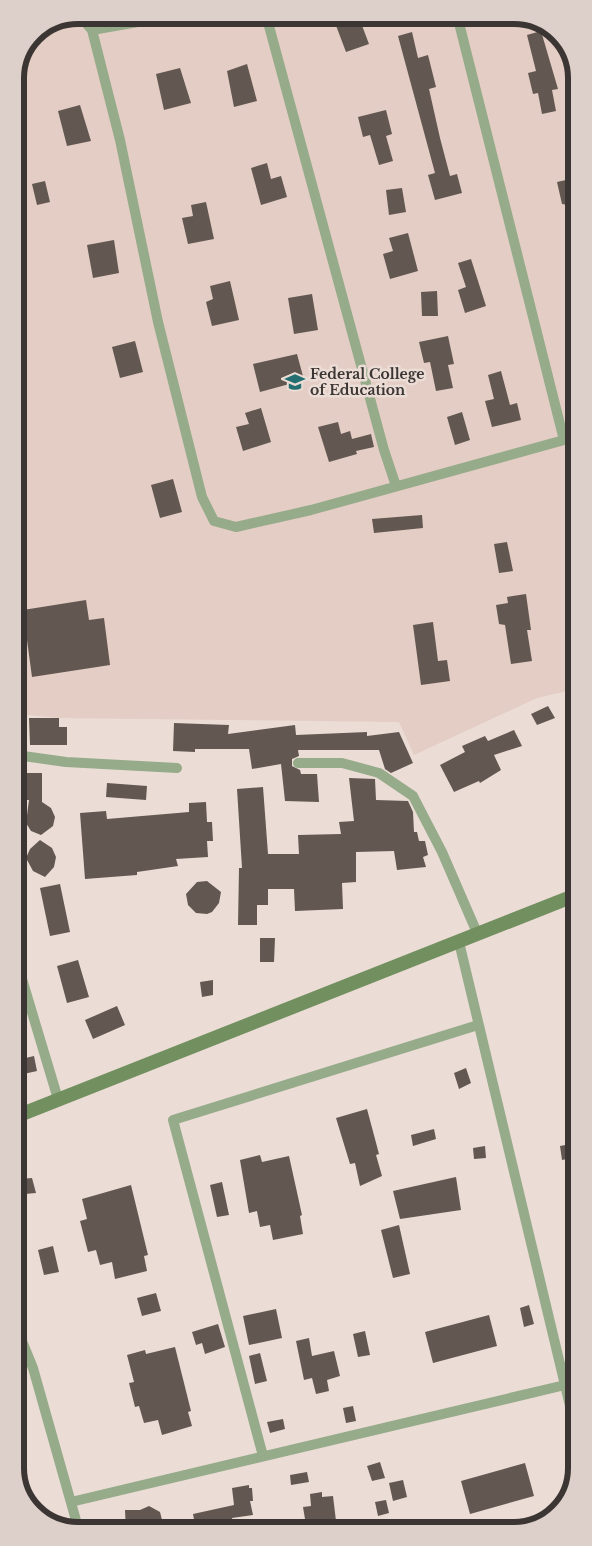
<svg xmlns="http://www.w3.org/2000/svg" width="592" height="1546" viewBox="0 0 592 1546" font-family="'Libre Baskerville',serif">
  <rect width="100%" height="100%" fill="#ebdcd6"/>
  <!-- built -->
  <path fill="#e3cdc4" d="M78 15H518L555 30 575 62 576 689 537 698 414 755 399 722 59 718 19 714 16 708 15 74 34 33Z"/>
  <!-- building -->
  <path fill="#625751" d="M332 15H358L369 44 346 52Z
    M541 31 558 89 552 90 556 111 542 114 538 93 533 94 528 73 536 71 527 35Z
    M412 32 418 58 428 55 436 87 429 89 440 138 450 176 457 174 462 193 435 200 428 175 435 173 398 36Z
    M247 64 257 101 234 107 227 71Z
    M180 68 191 103 164 110 156 74Z
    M80 105 91 141 67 146 58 111Z
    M386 110 392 134 386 136 393 161 379 165 370 135 363 137 358 117Z
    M267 163 271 179 281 176 287 197 261 205 251 168Z
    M575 178V206L562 204 557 182Z
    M45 181 50 202 37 205 32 184Z
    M402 188 406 212 389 215 386 190Z
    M206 202 214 239 188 244 182 218 193 216 191 205Z
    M408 233 418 271 390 279 383 254 393 251 389 238Z
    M114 240 119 273 93 278 87 245Z
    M471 259 486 306 465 313 458 290 466 287 458 263Z
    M230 281 239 320 212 326 206 302 213 299 210 286Z
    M437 291 438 316H422L421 292Z
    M312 294 318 330 294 334 288 298Z
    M448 336 454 364 448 365 453 388 436 391 430 362 424 363 419 342Z
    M135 341 143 372 120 378 112 347Z
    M297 354 304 380 260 392 253 364Z
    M501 371 510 405 517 403 521 420 492 427 485 401 494 399 488 375Z
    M261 408 271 442 243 451 236 427 249 424 245 413Z
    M462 412 470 440 455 445 447 417Z
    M338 422 341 434 350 431 352 439 371 434 374 447 356 451 357 454 329 462 318 427Z
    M173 479 182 512 160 518 151 485Z
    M422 515 423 528 374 533 372 519Z
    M507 542 513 571 499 573 494 544Z
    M526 594 531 630H527L532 661 511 664 505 625 499 624 496 605 508 603 507 597Z
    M86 600 89 620 104 618 110 665 32 677 23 610Z
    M433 622 438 661 447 660 450 681 421 685 413 625Z
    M548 706 555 718 537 725 531 714Z
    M29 718H59V727H67V745H30Z
    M174 723 229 725 228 734 295 725 296 735 367 732V736L399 732 413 763 391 773 385 769 379 750H298L299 756 292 759V766L300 770 301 774H317L319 802 285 801 281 764 252 769 249 749H195V752L173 751Z
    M514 730 522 746 494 755 501 770 480 783 479 781 454 792 440 765 465 752 462 746 485 736 488 741Z
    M25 773H42V802L51 808 55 817 53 826 41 835 31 831 26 823 29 800H25Z
    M349 778 375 779 376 800 408 801 413 812 414 832H417L419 841H425L428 855 423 857 426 867 397 870 394 851 356 852V882L342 883 343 909 295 911 294 889H268V905H257V925H238L239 868H242L237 789 263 787 268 854H299L298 835 341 834 339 822 354 821Z
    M107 783 147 786 146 800 106 797Z
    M206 802 207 822H212L213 841H207L208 857 176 859 178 866 137 872V875L85 879 80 813 106 811 107 819 189 812V803Z
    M40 840 52 848 56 857 54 867 45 877 33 871 26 858 30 849Z
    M207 881 221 892 219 903 212 912 207 914 196 913 188 905 186 894 197 882Z
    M60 884 70 932 50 936 40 888Z
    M260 938H275L274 962H260Z
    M78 960 89 997 67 1003 57 966Z
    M213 980V995L202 997 200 982Z
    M117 1006 125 1025 93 1039 85 1020Z
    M34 1056 37 1071 19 1075 17 1060Z
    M466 1068 471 1083 459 1089 454 1073Z
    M367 1109 379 1154 376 1155 382 1176 360 1186 355 1163 350 1164 336 1118Z
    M434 1129 436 1139 413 1146 411 1135Z
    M576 1143 577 1183H572L567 1159 562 1160 560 1146Z
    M485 1146 486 1158 474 1159 473 1148Z
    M260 1155 262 1162 289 1156 302 1215 300 1216 303 1234 273 1240 270 1225 260 1227 257 1211 249 1213 240 1160Z
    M456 1177 461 1210 400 1219 393 1191Z
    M32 1178 36 1193 25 1194 21 1179Z
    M222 1182 229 1215 217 1217 210 1185Z
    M131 1185 148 1255 144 1256 147 1271 115 1279 112 1262 100 1265 96 1250 88 1252 80 1221 87 1219 82 1199Z
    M399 1225 410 1274 393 1278 381 1230Z
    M53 1246 59 1272 44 1275 38 1250Z
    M156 1293 161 1311 142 1316 137 1298Z
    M529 1305 534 1324 524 1327 520 1308Z
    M276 1309 282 1338 249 1345 243 1316Z
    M489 1315 497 1346 433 1363 425 1332Z
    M218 1324 225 1347 205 1354 202 1343 196 1345 192 1332Z
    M365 1331 370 1355 358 1357 353 1334Z
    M309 1338 312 1356 334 1351 340 1376 327 1380 329 1391 316 1394 312 1378 304 1380 296 1341Z
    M175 1347 191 1411 188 1412 192 1426 162 1435 158 1420 144 1423 139 1406 135 1407 129 1383 134 1382 127 1355 145 1350 146 1354Z
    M260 1353 267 1381 255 1384 249 1356Z
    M353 1406 356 1421 346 1423 343 1408Z
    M283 1419 285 1429 270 1433 267 1422Z
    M380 1462 385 1478 372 1481 367 1466Z
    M525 1463 534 1496 470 1514 461 1481Z
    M307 1472 309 1482 291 1485 290 1475Z
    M403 1480 407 1497 393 1501 389 1483Z
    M249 1485V1488H252L253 1501H250L253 1515 232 1518 233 1524 222 1525 223 1530H211V1528L196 1530 193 1514 234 1505 232 1488Z
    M322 1492V1497L333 1496 336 1521 306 1525 303 1507 311 1506 310 1494Z
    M386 1500 389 1513 378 1516 375 1502Z
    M149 1506 160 1512 162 1520 160 1528 157 1530 126 1531 125 1510H140Z"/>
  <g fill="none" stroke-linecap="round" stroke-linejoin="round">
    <!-- minor -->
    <path stroke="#96ab8a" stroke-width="10" d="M79 15 92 30 120 140 158 322 202 497 214 521 236 527 311 510 575 437
      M266 15 384 450 396 486
      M457 15 564 440
      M92 30 178 15
      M16 755 66 762 177 768
      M298 763H342L379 773 413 796 442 852 478 935
      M459 942 577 1435
      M16 959 58 1099
      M17 1329 33 1368 79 1531
      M263 1456 173 1120 478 1025
      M71 1502 565 1385"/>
    <!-- secondary -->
    <path stroke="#72905f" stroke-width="14" d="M17 1116 576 895"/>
  </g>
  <!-- icons -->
  <defs>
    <symbol id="school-bare" viewBox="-9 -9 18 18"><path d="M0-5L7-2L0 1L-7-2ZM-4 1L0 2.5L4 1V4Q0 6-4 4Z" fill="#226e71" stroke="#ebdcd6" stroke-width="2.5" paint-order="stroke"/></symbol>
  </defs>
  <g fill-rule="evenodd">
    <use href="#school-bare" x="281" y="368" width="28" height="28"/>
  </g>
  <g text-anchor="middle" stroke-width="5" stroke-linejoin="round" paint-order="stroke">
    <!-- poi labels -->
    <g font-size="14" font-weight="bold" fill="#3b3633" stroke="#ebdcd6" text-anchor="start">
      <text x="310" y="379">Federal College<tspan x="310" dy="16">of Education</tspan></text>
    </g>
  </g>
  <!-- crop -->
  <path d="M0 0H592V1546H0ZM78 24H514A54 54 0 0 1 568 78V1468A54 54 0 0 1 514 1522H78A54 54 0 0 1 24 1468V78A54 54 0 0 1 78 24Z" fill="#ddcfc9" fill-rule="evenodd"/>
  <path fill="none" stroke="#3b3633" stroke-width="6" d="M78 24H514A54 54 0 0 1 568 78V1468A54 54 0 0 1 514 1522H78A54 54 0 0 1 24 1468V78A54 54 0 0 1 78 24Z"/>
</svg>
